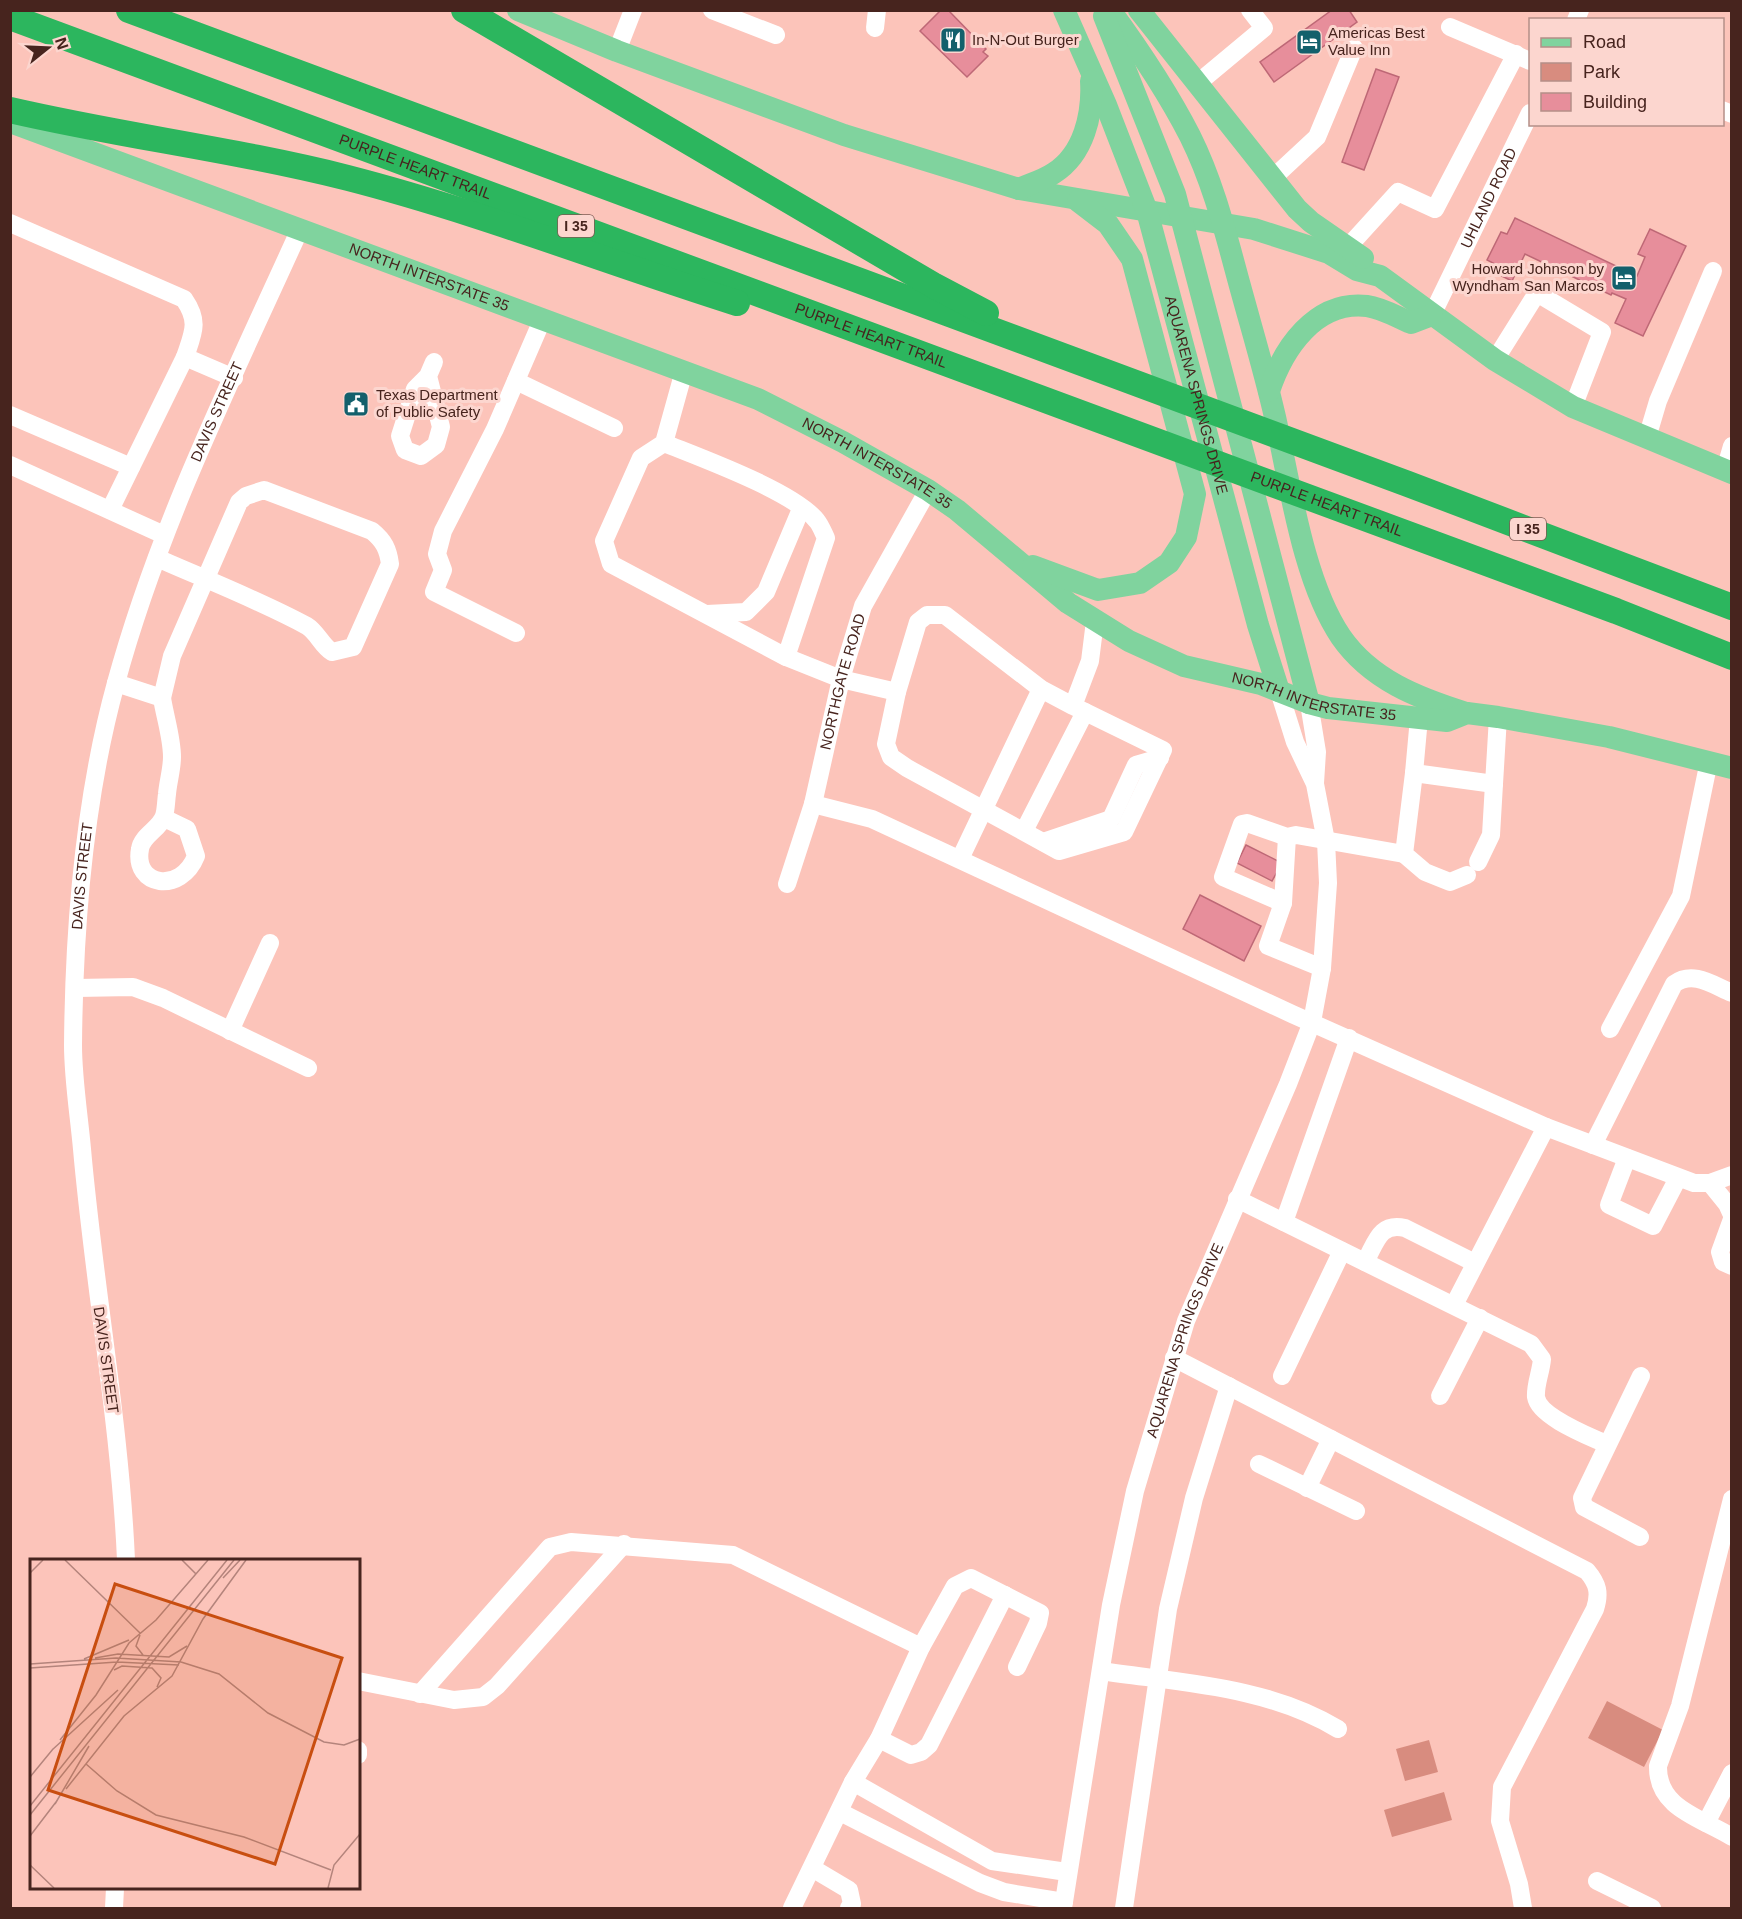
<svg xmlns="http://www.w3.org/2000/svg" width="1742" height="1919" viewBox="0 0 1742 1919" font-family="Helvetica,sans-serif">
  <rect width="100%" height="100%" fill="#fcc4ba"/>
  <!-- green -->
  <path fill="#d88c7f" d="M1607 1701 1663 1730 1644 1767 1588 1738Z
    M1429 1740 1438 1772 1405 1781 1396 1749Z
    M1444 1792 1452 1820 1392 1837 1384 1810Z"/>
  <!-- building -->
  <path fill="#e78e9b" stroke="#be6876" stroke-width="1.5" d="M941 10H948L986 49 983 52 988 56 967 77 920 31Z
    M1332 10H1349L1357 22 1274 82 1260 62Z
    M1376 69 1399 77 1364 170 1342 162Z
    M1515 218 1637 276 1645 257 1638 254 1650 229 1686 246 1643 336 1615 323 1626 299 1612 293 1611 295 1525 254 1512 281 1491 271 1495 264 1487 260 1501 232 1507 234Z
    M1246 845 1282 863 1272 881 1237 863Z
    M1200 895 1261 926 1244 961 1183 929Z"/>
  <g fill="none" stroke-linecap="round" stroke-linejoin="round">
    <!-- minor -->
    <g stroke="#fff" stroke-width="18">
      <path d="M712 10 776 35"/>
      <path d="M1576 20 1580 10"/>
      <path d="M1450 27 1530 61"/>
      <path d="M875 28 877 10"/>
      <path d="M617 51 633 10"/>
      <path d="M1198 83 1264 28 1250 10"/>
      <path d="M1722 110 1732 114"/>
      <path d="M1273 178 1317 137 1354 48"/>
      <path d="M10 223 184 299C200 322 193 333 185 357L234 378"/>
      <path d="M1348 247 1398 192 1435 209 1516 54"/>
      <path id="s1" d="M1432 315 1530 113"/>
      <path d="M1495 360 1537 293 1602 332 1573 407"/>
      <path d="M428 376 441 427 436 445 421 456 405 450 400 436 415 389 428 376 434 362"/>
      <path d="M516 381 614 428"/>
      <path d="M10 415 131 467"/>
      <path d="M1647 438 1658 401 1713 271"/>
      <path d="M664 443 641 458 604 541 611 564 786 657 826 538C823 532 821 526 817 521 795 492 701 458 664 443L684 371"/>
      <path d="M10 465 164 535"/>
      <path d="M1725 470 1732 446"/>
      <path d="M110 510 185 357"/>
      <path d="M707 614 746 612 766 592 801 509"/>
      <path d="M516 633 434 592 443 570 437 554 443 531 495 429 543 318"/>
      <path d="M786 657 841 679 897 692"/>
      <path d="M116 683 162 698 172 656 239 502 246 496 264 490 372 531C384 541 388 549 390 564L353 647 332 652C322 646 317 632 307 626 259 600 207 580 157 558"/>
      <path d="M162 698C165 717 172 738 172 757 172 769 168 782 167 794 166 801 166 810 164 816 160 829 142 835 140 849 133 887 181 894 196 856L187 829 164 818"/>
      <path d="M1309 703 1317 752 1315 783"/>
      <path d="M1073 706 1163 750 1124 832 1059 851 907 768 891 757 886 744 897 692 918 622 927 615H945L1041 689 1073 706 1090 661 1095 621"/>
      <path d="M1419 718 1414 773 1494 784 1498 717"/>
      <path d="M1414 773 1404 854 1425 872 1450 882 1467 875"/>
      <path d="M813 804 872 819 1292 1014 1546 1127 1694 1183H1710L1732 1175"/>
      <path d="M1024 831 1085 712"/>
      <path d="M1043 842 1111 819 1136 765 1160 758"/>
      <path d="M960 859 1041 689"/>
      <path d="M1478 862 1491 835 1494 784"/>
      <path id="s2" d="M787 884 813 804 841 679 863 606 928 490"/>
      <path d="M1283 903 1287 837"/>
      <path d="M1322 968 1268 946 1283 903 1223 877 1242 824 1247 823 1287 837 1296 835 1404 854"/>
      <path d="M76 988 133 987 163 998 308 1068"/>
      <path d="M1610 1029 1681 896 1709 761"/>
      <path d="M230 1031 270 943"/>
      <path d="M1593 1145 1674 984C1693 970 1713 985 1732 993"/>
      <path d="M1627 1158 1609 1205 1653 1226 1678 1178"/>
      <path d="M1710 1183 1727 1204 1732 1215"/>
      <path d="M1237 1199 1531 1344 1542 1359C1541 1372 1535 1385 1536 1397 1539 1417 1589 1436 1606 1444"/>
      <path d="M1732 1219 1720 1252 1723 1262 1732 1266"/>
      <path d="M1284 1222 1349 1038"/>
      <path d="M1365 1262C1376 1243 1379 1222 1405 1228L1475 1263"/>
      <path d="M1454 1305 1546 1127"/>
      <path d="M1174 1358 1587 1571C1598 1584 1600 1593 1595 1609L1502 1787 1500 1821 1519 1884 1523 1908"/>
      <path d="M1282 1376 1342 1251"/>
      <path d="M1440 1396 1480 1318"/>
      <path d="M1259 1464 1356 1511"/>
      <path d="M1307 1488 1331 1439"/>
      <path d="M1732 1499 1680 1706 1658 1766C1657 1809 1702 1818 1732 1837"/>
      <path d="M1640 1537 1584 1507 1582 1498 1641 1376"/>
      <path id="s3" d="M126 1560C120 1423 94 1286 82 1149 79 1115 73 1079 73 1045 74 925 84 799 116 683 159 525 233 377 300 229"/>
      <path d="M1101 1671C1181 1683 1267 1686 1338 1729"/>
      <path d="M358 1681 454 1700 483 1697 497 1686 624 1544"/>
      <path d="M420 1694 550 1547 571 1542 733 1555 921 1647"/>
      <path d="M879 1739 911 1755 921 1752 929 1745 1005 1595"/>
      <path d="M358 1750V1755"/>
      <path d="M853 1782 992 1861 1067 1872"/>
      <path d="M840 1812 980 1883 1004 1892 1064 1902"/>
      <path d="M1706 1823 1732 1773"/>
      <path d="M812 1868 849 1890 852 1904 849 1908"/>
      <path d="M1597 1881 1652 1908"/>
      <path d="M114 1908 115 1888"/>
      <path d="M792 1908 853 1782 879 1739 921 1647 955 1586 971 1578 1040 1613 1038 1623 1017 1667"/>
      <path id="s4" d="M1063 1908 1111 1605 1135 1491 1186 1321 1288 1084 1312 1022 1322 968 1328 883 1326 841 1315 784 1295 742 1279 691"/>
      <path d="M1124 1908 1168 1609 1194 1498 1229 1386"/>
    </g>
    <!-- major -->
    <g stroke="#80d39e" stroke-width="22">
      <path d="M518 10 617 51 844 135 1019 189 1254 229 1329 253 1357 270 1380 276 1495 360 1573 407 1732 473"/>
      <path id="s5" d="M1064 10 1106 105 1147 211 1258 625 1279 691"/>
      <path d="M1110 10C1140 51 1167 91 1190 136 1214 184 1226 235 1240 286 1252 330 1265 373 1275 417 1290 484 1303 581 1341 637 1371 680 1418 698 1466 713"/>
      <path d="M1139 10 1297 209 1311 222 1363 258"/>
      <path d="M1104 16 1175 194 1309 703"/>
      <path id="s6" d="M10 122 758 399 843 442 928 490 957 510 1068 603 1129 641 1184 666 1261 684 1309 703 1328 708 1447 721 1467 713 1498 717 1609 737 1732 768"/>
      <path d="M1019 189C1030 184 1044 180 1054 173 1084 154 1093 114 1091 81"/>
      <path d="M1269 391C1283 349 1315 300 1367 306 1382 308 1397 317 1411 323L1432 315"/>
      <path d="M1033 566 1098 590 1140 583 1169 563 1186 537 1195 494 1132 259 1108 224 1078 201"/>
    </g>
    <!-- highway -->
    <g stroke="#2cb65e" stroke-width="26">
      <path d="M129 10 1408 484 1732 607"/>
      <path d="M464 10 933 285 986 313"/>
      <path id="s7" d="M10 17 1616 611 1732 657"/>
      <path d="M10 110C122 136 237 150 348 178 480 212 607 262 737 303"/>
    </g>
  </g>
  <!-- icons -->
  <defs>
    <symbol id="restaurant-square" viewBox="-11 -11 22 22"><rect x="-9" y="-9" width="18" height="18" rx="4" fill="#13606c" stroke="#fcd6cf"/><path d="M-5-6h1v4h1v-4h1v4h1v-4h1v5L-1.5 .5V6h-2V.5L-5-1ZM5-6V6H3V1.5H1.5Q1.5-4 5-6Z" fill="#fff"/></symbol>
    <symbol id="hotel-square" viewBox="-11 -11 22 22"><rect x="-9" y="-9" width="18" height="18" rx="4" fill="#13606c" stroke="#fcd6cf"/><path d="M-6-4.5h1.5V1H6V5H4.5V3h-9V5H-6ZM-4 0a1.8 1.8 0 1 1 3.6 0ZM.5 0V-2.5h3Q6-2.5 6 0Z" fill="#fff"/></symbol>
    <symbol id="civic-square" viewBox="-11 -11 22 22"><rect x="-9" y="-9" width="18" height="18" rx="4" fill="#13606c" stroke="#fcd6cf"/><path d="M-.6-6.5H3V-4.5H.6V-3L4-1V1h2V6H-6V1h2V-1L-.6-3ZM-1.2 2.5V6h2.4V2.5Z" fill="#fff"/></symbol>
  </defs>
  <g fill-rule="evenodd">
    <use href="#restaurant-square" x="938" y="25" width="30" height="30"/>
    <use href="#hotel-square" x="1294" y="27" width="30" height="30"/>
    <use href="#hotel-square" x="1609" y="263" width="30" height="30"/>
    <use href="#civic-square" x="341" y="389" width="30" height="30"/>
  </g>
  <g text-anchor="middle" stroke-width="6" stroke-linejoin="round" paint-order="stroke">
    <!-- shield labels -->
    <g fill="#fcd6cf" stroke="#7d5953" stroke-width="1.5">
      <rect x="558" y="215" width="36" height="22" rx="4.5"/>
      <rect x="1510" y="518" width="36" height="22" rx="4.5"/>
    </g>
    <g font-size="14" font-weight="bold" fill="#47241e">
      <text x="576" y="231">I 35</text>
      <text x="1528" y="534">I 35</text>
    </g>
    <!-- poi labels -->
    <g font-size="15" fill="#47241e" stroke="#fcd6cf" text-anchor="start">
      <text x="1328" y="38">Americas Best<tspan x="1328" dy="17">Value Inn</tspan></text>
      <text x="972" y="45">In-N-Out Burger</text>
      <text x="1604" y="274" text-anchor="end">Howard Johnson by<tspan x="1604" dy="17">Wyndham San Marcos</tspan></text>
      <text x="376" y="400">Texas Department<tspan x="376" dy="17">of Public Safety</tspan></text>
    </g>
    <!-- street labels -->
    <g font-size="15" fill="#47241e" stroke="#fcd6cf">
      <text dy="5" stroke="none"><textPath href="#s7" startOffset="432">PURPLE HEART TRAIL</textPath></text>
      <text dy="5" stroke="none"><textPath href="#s1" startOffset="130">UHLAND ROAD</textPath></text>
      <text dy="5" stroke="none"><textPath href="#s6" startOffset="447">NORTH INTERSTATE 35</textPath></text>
      <text dy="5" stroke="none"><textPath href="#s7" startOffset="918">PURPLE HEART TRAIL</textPath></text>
      <text dy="5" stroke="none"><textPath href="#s5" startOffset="408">AQUARENA SPRINGS DRIVE</textPath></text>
      <text dy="5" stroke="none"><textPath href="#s3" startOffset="1173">DAVIS STREET</textPath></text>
      <text dy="5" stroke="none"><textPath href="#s6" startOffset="933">NORTH INTERSTATE 35</textPath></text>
      <text dy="5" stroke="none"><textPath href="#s7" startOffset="1404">PURPLE HEART TRAIL</textPath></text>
      <text dy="5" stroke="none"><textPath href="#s2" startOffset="210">NORTHGATE ROAD</textPath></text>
      <text dy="5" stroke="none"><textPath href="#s6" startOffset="1437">NORTH INTERSTATE 35</textPath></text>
      <text dy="5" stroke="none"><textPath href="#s3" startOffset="687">DAVIS STREET</textPath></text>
      <text dy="5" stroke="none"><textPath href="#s4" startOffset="582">AQUARENA SPRINGS DRIVE</textPath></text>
      <text transform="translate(106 1360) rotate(82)" y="5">DAVIS STREET</text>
    </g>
  </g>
  <!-- overview -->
  <g transform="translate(30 1559)">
    <rect width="330" height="330" fill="#fcc4ba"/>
    <path fill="none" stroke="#b4847c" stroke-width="1.5" d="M35 1 110 74M152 1 166 15M0 14 13 1M193 19 210 1M110 76 106 87 113 96M65 99 88 95 139 98 157 87M54 100 99 81M151 103 189 115 238 154 294 183 314 186 330 180M0 105 86 99 151 103M0 109 87 103 149 106M84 111 92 107 122 109 131 119 127 128M30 181 66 136 99 84 126 61 178 1M22 191 88 131M56 205 87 232 126 256 214 278 301 311M0 218 23 190M36 230 94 157 142 117 173 60 216 1M25 245 59 187M0 247 197 1M0 256 204 1M0 277 26 243M0 306 24 329M298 329 304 306 330 275"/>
    <path fill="#c84e10" fill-opacity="0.15" stroke="#c84e10" stroke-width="3" d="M85 25 312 99 245 305 18 231Z"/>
    <rect width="330" height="330" fill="none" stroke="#47241e" stroke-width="3"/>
  </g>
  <!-- border -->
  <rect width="1742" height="1919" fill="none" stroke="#47241e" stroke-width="24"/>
  <!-- legend -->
  <rect x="1529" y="18" width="195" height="108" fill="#fcd6cf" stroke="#b48f88" stroke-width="1.5"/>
  <rect x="1541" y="38" width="30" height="9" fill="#80d39e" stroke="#b48f88" stroke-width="1.5"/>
  <text x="1583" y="48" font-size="18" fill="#47241e">Road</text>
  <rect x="1541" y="63" width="30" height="18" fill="#d88c7f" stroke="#b48f88" stroke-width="1.5"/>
  <text x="1583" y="78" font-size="18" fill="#47241e">Park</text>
  <rect x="1541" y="93" width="30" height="18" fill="#e78e9b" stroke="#b48f88" stroke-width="1.5"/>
  <text x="1583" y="108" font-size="18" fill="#47241e">Building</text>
  <!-- north arrow -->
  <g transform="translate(48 48) rotate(72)" stroke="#fcd6cf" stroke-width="4.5" paint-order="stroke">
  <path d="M0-4.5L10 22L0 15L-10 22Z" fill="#47241e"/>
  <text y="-9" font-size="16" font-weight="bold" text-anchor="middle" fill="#47241e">N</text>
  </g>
</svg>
